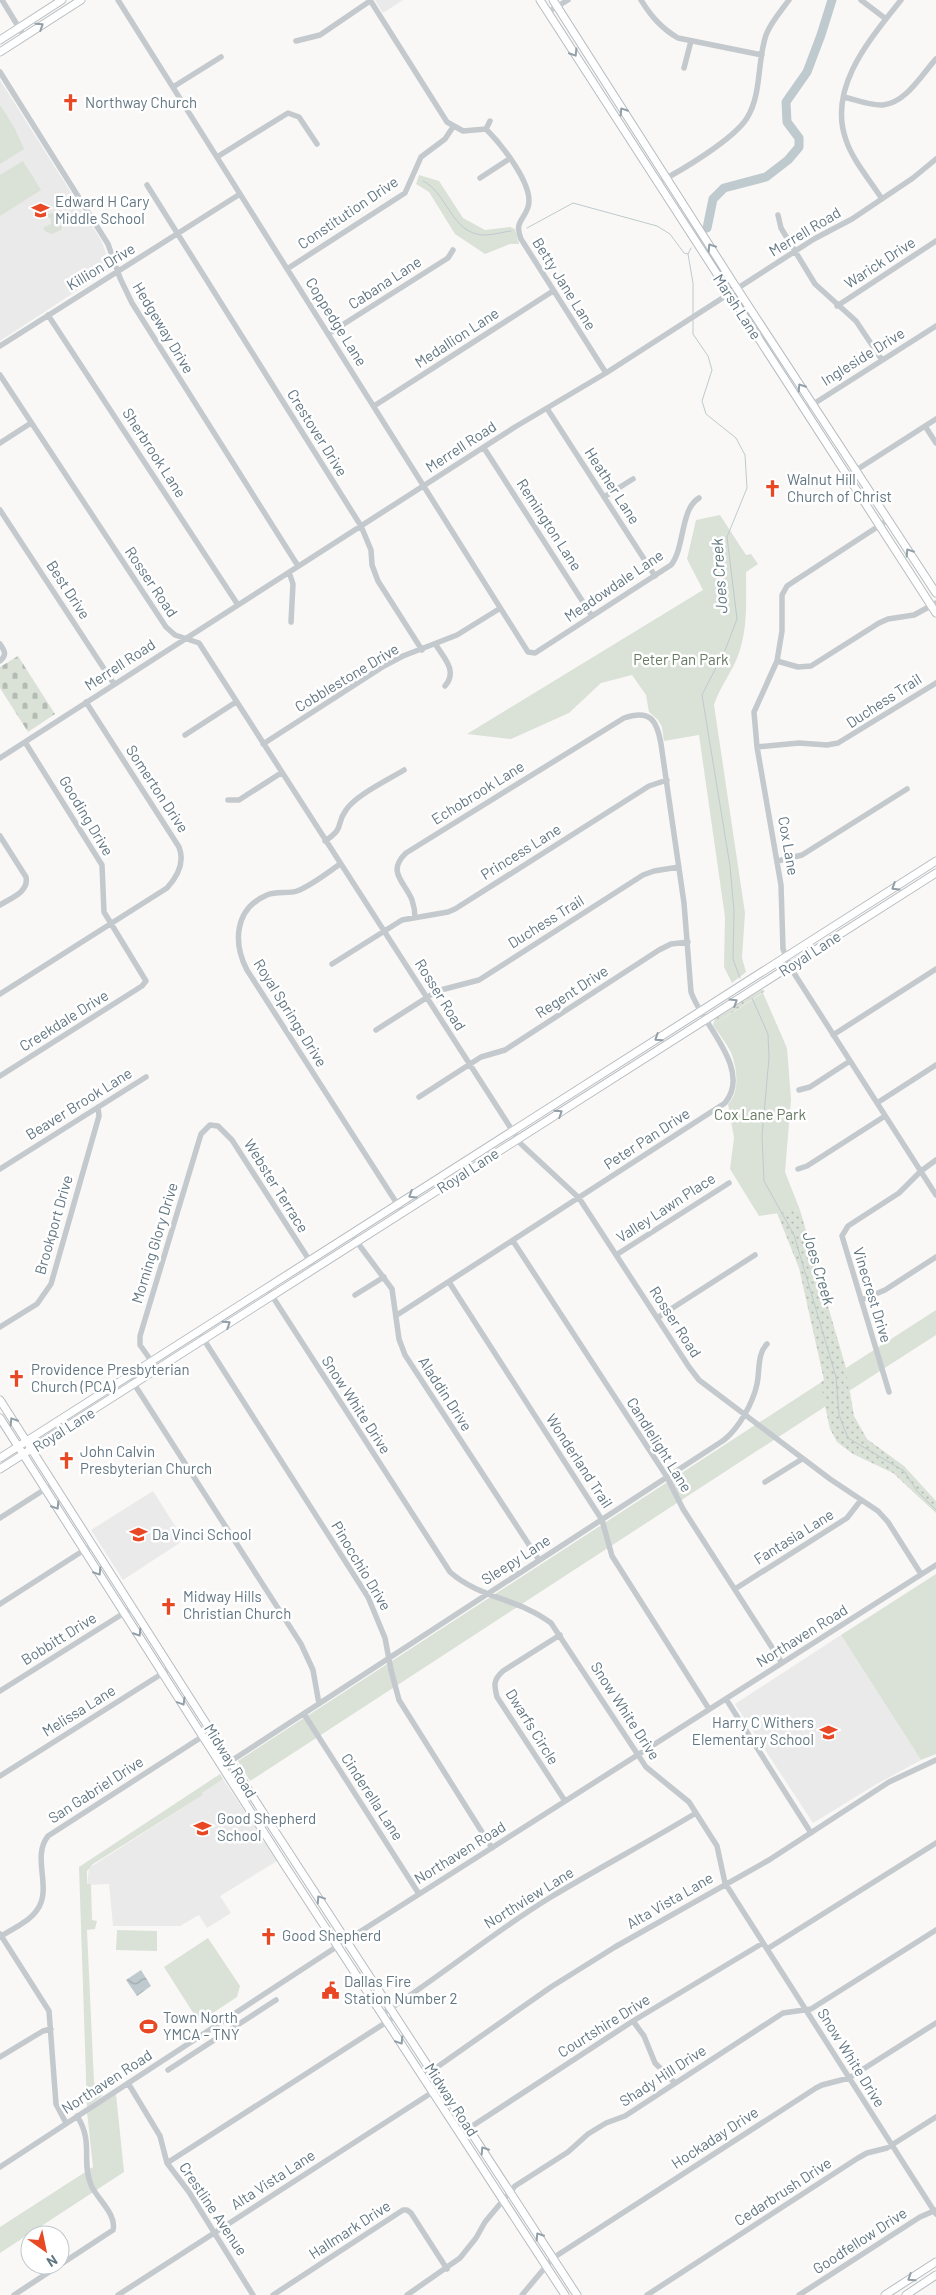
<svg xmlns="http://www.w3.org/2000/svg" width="936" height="2295" viewBox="0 0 936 2295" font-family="Barlow,sans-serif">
  <defs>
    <pattern id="grass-dots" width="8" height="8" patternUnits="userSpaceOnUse" patternTransform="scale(1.25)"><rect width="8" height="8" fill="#dae1d7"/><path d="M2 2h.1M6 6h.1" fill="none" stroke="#b4bbb4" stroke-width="1.8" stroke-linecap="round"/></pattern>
    <pattern id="cemetery-stones" width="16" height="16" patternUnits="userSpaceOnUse" patternTransform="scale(1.25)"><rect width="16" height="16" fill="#dae1d7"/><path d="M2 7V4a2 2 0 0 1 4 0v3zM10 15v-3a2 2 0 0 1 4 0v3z" fill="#b4bbb4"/></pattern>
    <pattern id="water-waves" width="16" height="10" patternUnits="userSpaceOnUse" patternTransform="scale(1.25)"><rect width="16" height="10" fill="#becace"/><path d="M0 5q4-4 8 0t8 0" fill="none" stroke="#9ea9ad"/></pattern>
  </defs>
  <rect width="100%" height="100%" fill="#f9f8f6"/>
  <!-- built -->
  <path fill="#e9eae9" d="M375 0H403L383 13Z
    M0 80 101 240 111 266 107 271 0 341Z
    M153 1491 184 1540 123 1580 91 1530Z
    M841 1635 921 1760 875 1785 813 1823 735 1704Z
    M223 1779 277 1861 220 1896 231 1913 207 1928 199 1915 180 1926H113L109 1884 87 1885 89 1868 203 1795 202 1793Z"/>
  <!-- grass -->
  <path fill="url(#grass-dots)" d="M762 989 765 991 713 1025 715 1019Z
    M800 1210 846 1368 854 1416 867 1439 904 1466 936 1501V1513L893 1473 853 1454 837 1442 830 1429 820 1383 824 1380 799 1268 777 1213Z"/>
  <!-- cemetery -->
  <path fill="url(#cemetery-stones)" d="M18 656 55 714 28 732 0 688V667Z"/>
  <!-- park -->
  <path fill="#dae1d7" d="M0 105 14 127 24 149 0 164Z
    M23 161 41 190 0 216V175Z
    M419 175 439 181 463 218 485 230 510 227 515 229 519 244H510L485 254 455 234 429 192 416 184Z
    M52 213 59 215 63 223 61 230 52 234 46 232 43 228 51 224V219L46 215Z
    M720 515 746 555 751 554 758 564 746 572C746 599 748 627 739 653 733 671 720 686 714 705L745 913 742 958 746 972 732 983 724 967 725 917 699 735 664 741 662 727 658 720 649 712 646 695 632 675 601 683 569 713 511 739 467 734 703 590 687 559 696 520Z
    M763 993 787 1048 791 1099 785 1172 800 1210 759 1216 730 1169 734 1138 728 1104C740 1093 737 1069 732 1055 728 1045 719 1034 713 1025Z
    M936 1310V1335L849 1391 846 1368Z
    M820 1383 826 1406 250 1781 238 1761Z
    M936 1574V1754L921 1760 841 1635Z
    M220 1774 223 1779 202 1793 203 1795 93 1864 87 1871V1884H91L92 1920 97 1921 95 1929 87 1930 94 2083 97 2084 102 2096 87 2107 79 1867Z
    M117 1930 157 1931V1951L116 1950Z
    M208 1938 240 1986 237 1997 199 2022 164 1967Z
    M116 2094 124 2172 0 2253V2227L93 2167 87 2112Z"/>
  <!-- water -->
  <path fill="url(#water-waves)" d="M141 1970 151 1986 137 1996 126 1980Z"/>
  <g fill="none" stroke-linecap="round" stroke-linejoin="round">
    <!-- stream -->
    <path stroke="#becace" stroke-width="1" d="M423 181C448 193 451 234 484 235 493 235 503 232 511 231
      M527 228 573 203 657 226 670 234 684 253 688 254
      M691 248 688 254 693 283V315
      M693 319V334L708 356 712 370 702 401 706 414 736 438 745 455 747 488 727 537 737 619 726 648 702 695 730 866 734 911 733 959 740 978
      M752 998 768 1034 769 1058 762 1136 764 1181 794 1235 836 1377 839 1415 848 1438 904 1471 917 1491 936 1510"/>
    <!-- river -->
    <path stroke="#becace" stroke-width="9" d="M707 228 713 199 724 188 766 177 788 160 799 147V138L787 122 786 102 807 72 821 35 832 0"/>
    <defs>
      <path id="major" d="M540 0 936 613
        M553 0 734 284 936 593
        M0 40 62 0
        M0 52 81 0
        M0 1400 269 1822 577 2295
        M0 1418 284 1864 565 2295
        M0 1458 936 861
        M0 1469 936 873
        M885 2295 936 2262
        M906 2295 936 2275"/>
    </defs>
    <!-- major casing -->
    <use href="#major" stroke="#b7bcc0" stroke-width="9"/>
    <!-- minor -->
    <path stroke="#c3c9cc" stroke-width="5.5" d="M2 0 24 36
      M118 0 528 652 535 653 671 565C685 548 680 509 699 498
      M370 0 447 122 463 131 486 129C501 144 535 186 528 207 524 221 514 221 521 239L606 373
      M641 0C651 16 661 28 678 38L762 55
      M861 0 886 19
      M548 12 568 0
      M296 41 320 35 370 1
      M684 68 691 41
      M0 72 108 244 120 278 132 303 298 566
      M173 87 221 57
      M844 97C856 100 871 106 883 105 906 103 922 74 936 59
      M486 129 490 121
      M217 157 288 113 299 117 317 144
      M480 178 509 159
      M657 183C681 171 734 139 747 118 762 94 757 61 766 35 771 22 781 11 789 0
      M147 185 361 526 371 550 372 565 378 581 422 650
      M882 199C870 180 853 161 846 140 827 87 871 38 901 0
      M778 215 781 228 815 284 856 321 882 360
      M287 269 405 193 421 157 445 139 453 127
      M837 306 936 241
      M48 315 238 605
      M328 334 448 258 453 250
      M0 346 240 194
      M0 375 166 627 175 635 199 643 521 1144 579 1198 689 1367 699 1380 830 1479 878 1511 888 1522 921 1574
      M374 406 553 291
      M548 410 655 576
      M804 410 936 326
      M925 426 936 443
      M0 443 31 423
      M484 448 592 616
      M847 476 936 419
      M604 497 633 479
      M0 510 114 684
      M888 520 793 582 787 586 782 595V631L777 661 754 712 757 747 781 885 783 949 790 967 936 1195
      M289 572 293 584 291 622
      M0 644C5 651 7 655 0 661
      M436 645C444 658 458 671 445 686
      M777 661 798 667 811 666 879 623 888 619 914 615 936 603
      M185 735 236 702
      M263 744 384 666 403 656 457 635 499 609
      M757 747 799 743 827 745 838 743 936 683
      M0 758 515 427 606 373 814 239 852 219 913 178 936 159
      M228 800H239L281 773
      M0 836 26 877C29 892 11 898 0 905
      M325 841C346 827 335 825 346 810 356 795 388 780 404 770
      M778 861 802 855 907 789
      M340 864C327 873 312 885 297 891 288 894 277 891 267 895 234 909 233 943 247 970L403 1213
      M332 964 402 920 448 912 455 909 649 786 667 780
      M0 994 167 888C177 877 185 862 179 847L86 702
      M376 1030 437 991 479 980 643 875 654 871 679 867
      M833 1035 936 969
      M0 1076 142 986 146 981 104 912 102 865 25 742
      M799 1090 810 1087 850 1061
      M419 1097 481 1057 505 1050 659 950 671 944 688 942
      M877 1103 936 1065
      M0 1169 146 1077
      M798 1169 807 1166 885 1116
      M351 1234 392 1289 399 1339 405 1355 539 1560
      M513 1241 667 1477 683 1509 782 1663
      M616 1255 729 1183
      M449 1282 602 1520 612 1556 709 1709
      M267 1288 450 1572C479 1598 520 1599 551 1623L646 1767 689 1802 717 1846 725 1883 936 2214
      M355 1295 384 1277
      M861 1300 885 1290 936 1257
      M397 1315 725 1103C753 1069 701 1023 691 992L684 903 661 744C657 720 650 709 624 718L406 853C386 872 405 882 412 900 414 906 415 911 415 917
      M657 1318 755 1255
      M0 1327 37 1304 51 1284 99 1116 98 1107
      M199 1332 368 1597 385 1638 391 1670 399 1700 492 1848
      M157 1369 140 1345V1336L201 1134 210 1125 218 1126 232 1140 315 1269
      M129 1376 301 1644 313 1670 319 1704
      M889 1392 842 1236 848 1226 899 1193 921 1171 936 1160
      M765 1482 802 1459
      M0 1518 53 1484
      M735 1589 847 1518 861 1500
      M0 1604 92 1545
      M560 1635 503 1671C493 1680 494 1685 497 1697L565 1801
      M0 1691 132 1608
      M726 1699 811 1833
      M304 1714 419 1894
      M231 1761 724 1440C739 1428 753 1403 757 1384 760 1370 757 1354 767 1344
      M0 1776 171 1668
      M0 1934 49 2011 56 2104 66 2123
      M0 1937C12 1929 29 1922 37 1910 53 1889 31 1857 48 1836L211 1731
      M767 1949 936 1843
      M382 2014C440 1977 492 1933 551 1897 599 1868 648 1842 696 1813
      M633 2021 644 2036 655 2063 675 2083
      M0 2057 43 2031 51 2029
      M168 2070 276 2000
      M423 2077 551 1987 615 1947 769 1860 889 1782 936 1760
      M128 2083 160 2136 167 2163 189 2192 253 2295
      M460 2134 633 2021 763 1943
      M167 2163 396 2016
      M0 2167 347 1940 936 1565
      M14 2295 113 2230C117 2214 97 2199 91 2185 81 2161 94 2142 77 2116
      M118 2295 442 2086
      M273 2295 403 2210H407L411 2213 447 2269
      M407 2295 460 2258 476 2238 485 2222 515 2186 568 2152 588 2134 606 2123 625 2116 783 2013 811 2009 936 1930
      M522 2295 553 2258 816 2088 822 2085 849 2078 936 2023
      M647 2295 858 2158 867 2153 887 2148 936 2117
      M799 2295 920 2217 936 2210"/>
    <!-- major -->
    <use href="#major" stroke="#fff" stroke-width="7"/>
  </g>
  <!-- one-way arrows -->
  <defs><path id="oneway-chevron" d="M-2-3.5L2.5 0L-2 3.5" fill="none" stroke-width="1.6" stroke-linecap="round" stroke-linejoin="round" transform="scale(1.25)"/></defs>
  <g stroke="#919fa8">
    <use href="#oneway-chevron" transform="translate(40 26) rotate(-33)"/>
    <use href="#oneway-chevron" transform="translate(574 53) rotate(58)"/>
    <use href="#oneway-chevron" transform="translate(623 111) rotate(-123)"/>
    <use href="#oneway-chevron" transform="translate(711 247) rotate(-123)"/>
    <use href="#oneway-chevron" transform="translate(801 387) rotate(-123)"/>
    <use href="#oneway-chevron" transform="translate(909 552) rotate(-123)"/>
    <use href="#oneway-chevron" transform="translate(895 887) rotate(148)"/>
    <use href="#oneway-chevron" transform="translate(734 1002) rotate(-32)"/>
    <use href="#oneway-chevron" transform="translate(658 1038) rotate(147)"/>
    <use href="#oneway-chevron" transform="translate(559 1113) rotate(-33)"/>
    <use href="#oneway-chevron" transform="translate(412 1195) rotate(148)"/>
    <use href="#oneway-chevron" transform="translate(227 1324) rotate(-33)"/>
    <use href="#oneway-chevron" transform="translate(13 1421) rotate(-122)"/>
    <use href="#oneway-chevron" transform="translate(56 1506) rotate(57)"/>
    <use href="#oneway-chevron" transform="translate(98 1572) rotate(57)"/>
    <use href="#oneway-chevron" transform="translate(138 1633) rotate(57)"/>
    <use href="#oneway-chevron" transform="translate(182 1702) rotate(59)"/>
    <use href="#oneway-chevron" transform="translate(320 1899) rotate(-124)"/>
    <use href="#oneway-chevron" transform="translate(400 2041) rotate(57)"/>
    <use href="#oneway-chevron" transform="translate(484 2150) rotate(-123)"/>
    <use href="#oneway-chevron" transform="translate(539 2236) rotate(-123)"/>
    <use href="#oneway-chevron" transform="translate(911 2278) rotate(147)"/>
  </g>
  <!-- icons -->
  <defs>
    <symbol id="church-bare" viewBox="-9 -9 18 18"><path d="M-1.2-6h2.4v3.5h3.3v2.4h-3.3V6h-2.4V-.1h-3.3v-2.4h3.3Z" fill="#e94825" stroke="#fff" stroke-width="2.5" paint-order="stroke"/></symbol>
    <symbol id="school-bare" viewBox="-9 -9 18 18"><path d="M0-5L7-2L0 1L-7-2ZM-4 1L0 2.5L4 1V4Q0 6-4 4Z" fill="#e94825" stroke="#fff" stroke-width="2.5" paint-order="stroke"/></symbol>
    <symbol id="civic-bare" viewBox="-9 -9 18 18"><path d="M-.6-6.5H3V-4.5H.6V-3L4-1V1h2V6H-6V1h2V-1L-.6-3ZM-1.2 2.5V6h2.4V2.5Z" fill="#e94825" stroke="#fff" stroke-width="2.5" paint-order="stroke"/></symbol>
    <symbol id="stadium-bare" viewBox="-9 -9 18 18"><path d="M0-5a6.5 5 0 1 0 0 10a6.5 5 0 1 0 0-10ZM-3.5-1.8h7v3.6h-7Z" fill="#e94825" stroke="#fff" stroke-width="2.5" paint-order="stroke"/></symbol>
  </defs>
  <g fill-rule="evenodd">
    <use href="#church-bare" x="58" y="90" width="25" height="25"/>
    <use href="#school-bare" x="28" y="198" width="25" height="25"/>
    <use href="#church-bare" x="760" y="476" width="25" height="25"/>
    <use href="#church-bare" x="4" y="1366" width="25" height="25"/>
    <use href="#church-bare" x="54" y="1448" width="25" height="25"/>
    <use href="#school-bare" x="126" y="1522" width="25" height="25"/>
    <use href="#church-bare" x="156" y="1594" width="25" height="25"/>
    <use href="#school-bare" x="816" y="1720" width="25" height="25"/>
    <use href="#school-bare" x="190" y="1816" width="25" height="25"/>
    <use href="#church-bare" x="256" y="1924" width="25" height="25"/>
    <use href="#civic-bare" x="318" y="1978" width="25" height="25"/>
    <use href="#stadium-bare" x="136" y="2014" width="25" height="25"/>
  </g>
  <g text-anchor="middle" stroke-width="5" stroke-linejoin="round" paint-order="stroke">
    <!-- poi labels -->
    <g font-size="15" fill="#627682" stroke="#fff" text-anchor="start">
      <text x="85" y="108">Northway Church</text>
      <text x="55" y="207">Edward H Cary<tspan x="55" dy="17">Middle School</tspan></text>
      <text x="787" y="485">Walnut Hill<tspan x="787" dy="17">Church of Christ</tspan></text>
      <text x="31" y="1375">Providence Presbyterian<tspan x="31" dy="17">Church (PCA)</tspan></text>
      <text x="80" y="1457">John Calvin<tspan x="80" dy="17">Presbyterian Church</tspan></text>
      <text x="152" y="1540">Da Vinci School</text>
      <text x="183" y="1602">Midway Hills<tspan x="183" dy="17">Christian Church</tspan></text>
      <text x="814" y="1728" text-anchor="end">Harry C Withers<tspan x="814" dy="17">Elementary School</tspan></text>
      <text x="217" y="1824">Good Shepherd<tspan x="217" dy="17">School</tspan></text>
      <text x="282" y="1941">Good Shepherd</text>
      <text x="344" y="1987">Dallas Fire<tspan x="344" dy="17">Station Number 2</tspan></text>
      <text x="163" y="2023">Town North<tspan x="163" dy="17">YMCA - TNY</tspan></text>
    </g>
    <!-- street labels -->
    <g font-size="15" fill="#627682" stroke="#fff">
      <text transform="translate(348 213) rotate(-34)" y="5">Constitution Drive</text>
      <text transform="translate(805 232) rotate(-31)" y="5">Merrell Road</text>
      <text transform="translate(880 263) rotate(-33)" y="5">Warick Drive</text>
      <text transform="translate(101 267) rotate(-31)" y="5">Killion Drive</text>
      <text transform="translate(385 283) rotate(-33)" y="5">Cabana Lane</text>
      <text transform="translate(564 284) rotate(58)" y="5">Betty Jane Lane</text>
      <text transform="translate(737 307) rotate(57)" y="5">Marsh Lane</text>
      <text transform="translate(336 322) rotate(58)" y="5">Coppedge Lane</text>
      <text transform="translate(163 328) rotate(59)" y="5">Hedgeway Drive</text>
      <text transform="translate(457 338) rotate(-33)" y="5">Medallion Lane</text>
      <text transform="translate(863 357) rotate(-32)" y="5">Ingleside Drive</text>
      <text transform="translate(317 433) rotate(58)" y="5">Crestover Drive</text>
      <text transform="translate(461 447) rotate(-33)" y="5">Merrell Road</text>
      <text transform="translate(154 453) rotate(57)" y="5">Sherbrook Lane</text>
      <text transform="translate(612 486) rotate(57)" y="5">Heather Lane</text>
      <text transform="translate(549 525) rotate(57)" y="5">Remington Lane</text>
      <text transform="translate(151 582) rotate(56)" y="5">Rosser Road</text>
      <text transform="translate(614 586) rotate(-34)" y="5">Meadowdale Lane</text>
      <text transform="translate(68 590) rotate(57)" y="5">Best Drive</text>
      <text transform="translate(120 665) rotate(-33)" y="5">Merrell Road</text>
      <text transform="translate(347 678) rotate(-31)" y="5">Cobblestone Drive</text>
      <text transform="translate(884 701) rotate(-33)" y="5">Duchess Trail</text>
      <text transform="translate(157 789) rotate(57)" y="5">Somerton Drive</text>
      <text transform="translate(478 793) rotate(-32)" y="5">Echobrook Lane</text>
      <text transform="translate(86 816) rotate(59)" y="5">Gooding Drive</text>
      <text transform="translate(788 846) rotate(80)" y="5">Cox Lane</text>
      <text transform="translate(521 852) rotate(-32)" y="5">Princess Lane</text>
      <text transform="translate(546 922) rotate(-32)" y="5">Duchess Trail</text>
      <text transform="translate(810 954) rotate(-33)" y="5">Royal Lane</text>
      <text transform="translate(572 992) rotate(-33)" y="5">Regent Drive</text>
      <text transform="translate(440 995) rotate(58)" y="5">Rosser Road</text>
      <text transform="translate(290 1013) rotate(58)" y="5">Royal Springs Drive</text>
      <text transform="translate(64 1021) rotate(-32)" y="5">Creekdale Drive</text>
      <text transform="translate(79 1104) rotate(-32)" y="5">Beaver Brook Lane</text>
      <text transform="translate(647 1139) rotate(-33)" y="5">Peter Pan Drive</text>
      <text transform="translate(468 1171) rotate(-33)" y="5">Royal Lane</text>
      <text transform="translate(276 1186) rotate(58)" y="5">Webster Terrace</text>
      <text transform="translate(666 1208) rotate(-33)" y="5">Valley Lawn Place</text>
      <text transform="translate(54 1225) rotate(-74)" y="5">Brookport Drive</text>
      <text transform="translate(155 1243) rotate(-73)" y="5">Morning Glory Drive</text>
      <text transform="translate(872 1295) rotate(73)" y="5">Vinecrest Drive</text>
      <text transform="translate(675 1322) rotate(57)" y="5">Rosser Road</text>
      <text transform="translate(445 1394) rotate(57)" y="5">Aladdin Drive</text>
      <text transform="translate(356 1405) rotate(57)" y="5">Snow White Drive</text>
      <text transform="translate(64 1430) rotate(-32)" y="5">Royal Lane</text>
      <text transform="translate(659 1445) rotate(58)" y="5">Candlelight Lane</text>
      <text transform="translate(579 1461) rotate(57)" y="5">Wonderland Trail</text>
      <text transform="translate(794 1537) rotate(-32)" y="5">Fantasia Lane</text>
      <text transform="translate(516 1560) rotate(-33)" y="5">Sleepy Lane</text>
      <text transform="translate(361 1566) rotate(59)" y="5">Pinocchio Drive</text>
      <text transform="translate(802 1636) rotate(-32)" y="5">Northaven Road</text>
      <text transform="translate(59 1639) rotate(-32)" y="5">Bobbitt Drive</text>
      <text transform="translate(79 1711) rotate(-32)" y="5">Melissa Lane</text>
      <text transform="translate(625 1711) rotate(57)" y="5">Snow White Drive</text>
      <text transform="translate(532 1727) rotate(58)" y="5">Dwarfs Circle</text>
      <text transform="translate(230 1761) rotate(58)" y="5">Midway Road</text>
      <text transform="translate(96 1790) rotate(-33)" y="5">San Gabriel Drive</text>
      <text transform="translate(372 1797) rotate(57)" y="5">Cinderella Lane</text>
      <text transform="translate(460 1853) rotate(-32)" y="5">Northaven Road</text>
      <text transform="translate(529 1898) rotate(-32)" y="5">Northview Lane</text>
      <text transform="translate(670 1901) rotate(-30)" y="5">Alta Vista Lane</text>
      <text transform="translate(604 2026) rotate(-32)" y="5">Courtshire Drive</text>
      <text transform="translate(851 2058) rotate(58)" y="5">Snow White Drive</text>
      <text transform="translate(663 2076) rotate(-33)" y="5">Shady Hill Drive</text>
      <text transform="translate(107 2082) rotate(-33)" y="5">Northaven Road</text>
      <text transform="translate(451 2100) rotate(57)" y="5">Midway Road</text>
      <text transform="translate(715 2138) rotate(-33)" y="5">Hockaday Drive</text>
      <text transform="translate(273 2180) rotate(-33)" y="5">Alta Vista Lane</text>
      <text transform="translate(783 2192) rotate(-33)" y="5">Cedarbrush Drive</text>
      <text transform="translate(213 2209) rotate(56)" y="5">Crestline Avenue</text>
      <text transform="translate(350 2230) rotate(-33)" y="5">Hallmark Drive</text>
      <text transform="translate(860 2241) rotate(-33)" y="5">Goodfellow Drive</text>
    </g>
    <!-- park labels -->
    <g font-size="15" fill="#677a62" stroke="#fff">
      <text x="681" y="665">Peter Pan Park</text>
      <text x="760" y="1120">Cox Lane Park</text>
    </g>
    <!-- water labels -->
    <g font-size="16" font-style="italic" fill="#5e767c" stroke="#fff">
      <text transform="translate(719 576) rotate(-94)" y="6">Joes Creek</text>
      <text transform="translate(819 1268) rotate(73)" y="6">Joes Creek</text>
    </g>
  </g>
  <!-- north arrow -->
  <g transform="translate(45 2250) rotate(147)"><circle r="24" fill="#ffffff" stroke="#c0c8cd"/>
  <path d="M0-4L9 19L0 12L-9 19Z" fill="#e94825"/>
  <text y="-8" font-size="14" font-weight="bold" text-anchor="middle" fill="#627682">N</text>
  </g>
</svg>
